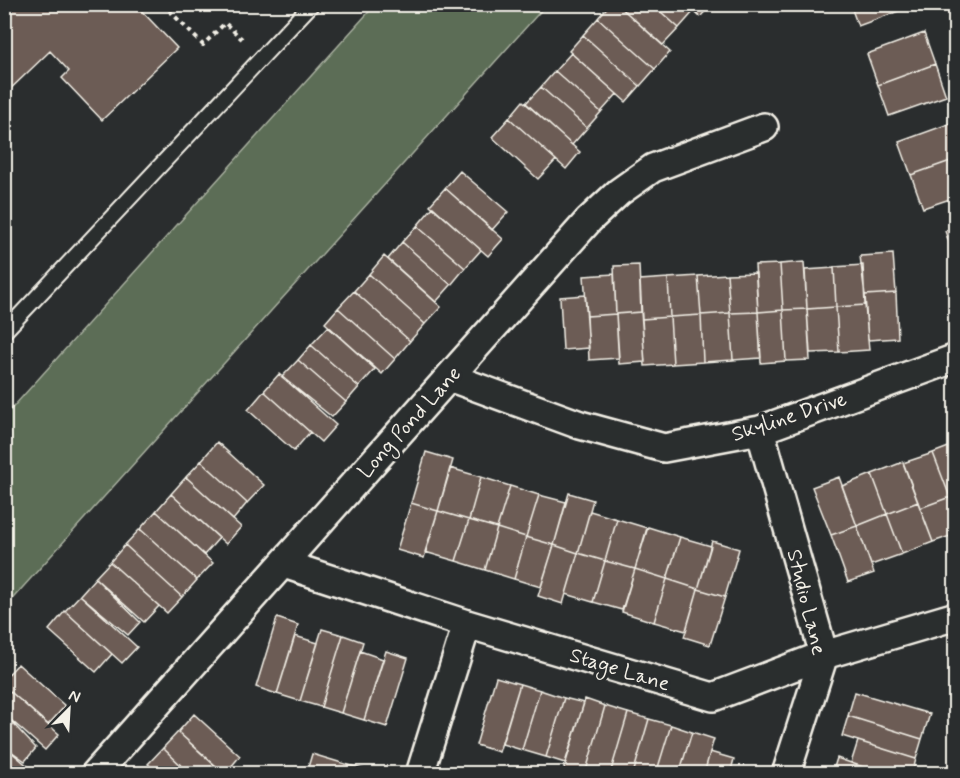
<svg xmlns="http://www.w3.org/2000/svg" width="960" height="778" viewBox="0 0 960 778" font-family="Mynerve,sans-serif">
  <rect width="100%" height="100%" fill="#2a2d2e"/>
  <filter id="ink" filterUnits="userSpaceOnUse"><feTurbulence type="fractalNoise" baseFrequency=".0167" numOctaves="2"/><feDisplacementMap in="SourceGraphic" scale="12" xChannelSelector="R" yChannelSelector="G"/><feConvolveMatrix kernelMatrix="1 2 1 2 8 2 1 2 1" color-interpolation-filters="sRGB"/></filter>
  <g filter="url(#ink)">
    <!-- green -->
    <path fill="#5b6d56" stroke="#a8af9f" stroke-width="1.5" d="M375 5H546L5 607V416Z"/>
    <!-- building -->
    <path fill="#6c5b54" stroke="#f4f1e8" stroke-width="1.5" d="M4 4H135L177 48 102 120 62 78 69 71 50 51 4 95Z
      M610 4H617L670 52 655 69 598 18Z
      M617 4H652L679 28 663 45Z
      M652 4H686L694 11 679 28Z
      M686 4H712L700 17Z
      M850 4H914L915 5 858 26Z
      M598 18 655 69 640 86 583 35Z
      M924 33 935 64 878 85 867 54Z
      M583 35 640 86 626 102 569 51Z
      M571 53 617 94 601 112 555 71Z
      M935 64 946 96 889 116 878 85Z
      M555 71 601 112 587 128 541 87Z
      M541 87 587 128 572 145 526 103Z
      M523 101 580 152 566 169 509 118Z
      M509 118 556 160 538 179 492 137Z
      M954 122 956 159 911 175 899 142Z
      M956 159V197L923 208 911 175Z
      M460 171 508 212 492 230 445 188Z
      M445 188 503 239 488 256 430 205Z
      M433 207 481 250 465 268 417 226Z
      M417 226 465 268 451 285 402 242Z
      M956 227V262L945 231Z
      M402 242 451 285 436 302 388 259Z
      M893 254 896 293 865 295 860 256Z
      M384 256 441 307 425 324 369 274Z
      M804 262 807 309 783 310 780 264Z
      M780 264 783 310 758 312 755 265Z
      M639 265 641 312 616 314 614 266Z
      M863 265 865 305 836 307 834 267Z
      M834 268 836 307 807 309 805 270Z
      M756 273 758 312 730 313 727 274Z
      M369 274 425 324 410 341 354 291Z
      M614 274 616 314 587 316 584 276Z
      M727 274 730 313 701 315 698 276Z
      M698 276 701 315 670 317 668 278Z
      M668 278 670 317 642 319 640 280Z
      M354 291 410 341 395 359 338 308Z
      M896 293 898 338 868 340 865 295Z
      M585 295 589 348 563 350 560 297Z
      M865 305 869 350 839 352 836 307Z
      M836 307 839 352 810 353 807 309Z
      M338 308 395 359 382 374 325 323Z
      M807 309 810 360 786 361 783 310Z
      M783 310 786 361 761 363 758 312Z
      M641 312 645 362 619 364 616 314Z
      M758 312 761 358 733 360 730 313Z
      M730 313 733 360 703 362 701 315Z
      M616 314 619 358 589 360 587 316Z
      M701 315 703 362 673 364 670 317Z
      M670 317 673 364 645 366 642 319Z
      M328 327 375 369 359 387 311 345Z
      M311 345 359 387 346 402 298 360Z
      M298 360 346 402 332 417 282 377Z
      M279 374 336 425 321 442 264 391Z
      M264 391 310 432 294 451 248 410Z
      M217 442 264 485 247 503 201 461Z
      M956 444V494L950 497 933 453Z
      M426 452 453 460 438 511 411 503Z
      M933 453 950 497 920 508 903 463Z
      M201 461 247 503 233 520 186 477Z
      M903 462 918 502 887 514 872 474Z
      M450 468 481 477 469 520 438 511Z
      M872 474 887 514 857 526 842 486Z
      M186 477 241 527 226 544 171 494Z
      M481 477 510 486 497 528 469 520Z
      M839 477 857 526 831 535 812 487Z
      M510 486 539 495 526 537 497 528Z
      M569 493 593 500 578 553 554 545Z
      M171 494 219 538 204 555 156 511Z
      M539 495 566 502 554 545 526 537Z
      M950 497 956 512V534L933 542 920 508Z
      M918 502 933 542 902 554 887 514Z
      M411 503 438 511 424 558 397 550Z
      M156 511 213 563 197 580 140 529Z
      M438 511 469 520 456 561 425 552Z
      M590 511 617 519 605 561 578 553Z
      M887 514 902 554 871 565 857 526Z
      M617 519 647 528 635 569 605 561Z
      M469 520 497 528 485 570 456 561Z
      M857 526 874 573 848 582 831 535Z
      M648 527 680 537 667 579 635 569Z
      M497 528 526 537 514 579 485 570Z
      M140 529 197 580 182 597 125 545Z
      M526 537 554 545 541 587 514 579Z
      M680 537 711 546 698 589 667 579Z
      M712 541 739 549 725 597 698 589Z
      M125 545 182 597 167 613 110 562Z
      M554 545 578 553 563 604 538 596Z
      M578 553 605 561 593 602 566 594Z
      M605 561 635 569 622 610 593 602Z
      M110 562 159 606 144 622 95 578Z
      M635 569 667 579 654 622 622 612Z
      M95 578 140 622 128 635 80 595Z
      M667 579 698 589 686 631 654 622Z
      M698 589 725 597 710 645 684 637Z
      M80 595 137 647 122 663 65 611Z
      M65 611 112 654 96 672 49 630Z
      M277 618 298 625 277 694 256 687Z
      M322 629 343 635 321 707 300 701Z
      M343 635 363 642 341 713 321 707Z
      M295 636 318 643 300 701 277 694Z
      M360 651 383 659 364 720 341 713Z
      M386 651 408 658 387 727 364 720Z
      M18 664 65 706 48 725 4 686V679Z
      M496 677 520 684 499 752 476 745Z
      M520 684 540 690 522 750 502 744Z
      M4 686 59 734 45 750 4 714Z
      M540 690 564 698 546 757 522 750Z
      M855 692 930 714 922 739 848 716Z
      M564 698 584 703 565 763 546 757Z
      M585 699 605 706 585 774H568L563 772Z
      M605 706 628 713 610 774H585Z
      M628 713 649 719 633 774H610Z
      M4 714 36 748 25 761 4 746Z
      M194 714 240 756 225 774 178 732Z
      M848 716 922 739 916 759 842 736Z
      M649 719 671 725 656 774H633Z
      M671 725 692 732 679 774H656Z
      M178 732 224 774H190L163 748Z
      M692 732 714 739 710 752 704 774H679Z
      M858 741 916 759 912 774H885L851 763Z
      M4 746 29 767 23 774H4Z
      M163 748 190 774H159L148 764Z
      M710 752 734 759 730 774H704Z
      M312 754 372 772 371 774H306Z
      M837 758 851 763 885 774H832Z"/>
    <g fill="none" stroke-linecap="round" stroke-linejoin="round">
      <defs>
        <path id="lane" d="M4 332 312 4"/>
        <path id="street" d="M449 377 580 425 664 448 760 430 956 358
          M760 430 824 655 786 774
          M284 564 467 624 713 697 824 655 956 616
          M95 774 589 220 619 192 653 168 764 127
          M420 774 467 624"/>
      </defs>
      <!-- lane casing -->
      <use href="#lane" stroke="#f4f1e8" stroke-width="18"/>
      <!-- street casing -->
      <use href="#street" stroke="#f4f1e8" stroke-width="32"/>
      <!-- path -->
      <path stroke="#f4f1e8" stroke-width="4" stroke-dasharray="4.5 4.5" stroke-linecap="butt" d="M163 4 203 45 225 23 242 39"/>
      <!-- lane -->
      <use href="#lane" stroke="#2a2d2e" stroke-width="14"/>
      <!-- street -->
      <use href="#street" stroke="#2a2d2e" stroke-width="27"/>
    </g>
  </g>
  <g text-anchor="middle" stroke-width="6" stroke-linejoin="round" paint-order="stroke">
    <!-- street labels -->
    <g font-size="21" fill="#f4f1e8" stroke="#2a2d2e">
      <text transform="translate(789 416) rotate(-18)" y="7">Skyline Drive</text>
      <text transform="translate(409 422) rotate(-48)" y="7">Long Pond Lane</text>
      <text transform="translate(807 602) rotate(76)" y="7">Studio Lane</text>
      <text transform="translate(620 669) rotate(17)" y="7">Stage Lane</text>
    </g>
  </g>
  <!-- margin -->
  <rect width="960" height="778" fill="none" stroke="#2a2d2e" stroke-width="24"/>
  <rect x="12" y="12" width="936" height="754" fill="none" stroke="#f4f1e8" stroke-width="2" filter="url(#ink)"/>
  <!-- north arrow -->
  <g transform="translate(69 709) rotate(24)" stroke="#2a2d2e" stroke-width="4.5" paint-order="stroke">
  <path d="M0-4.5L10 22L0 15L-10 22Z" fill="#f4f1e8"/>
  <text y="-9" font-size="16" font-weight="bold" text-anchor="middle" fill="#f4f1e8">N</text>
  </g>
</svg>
